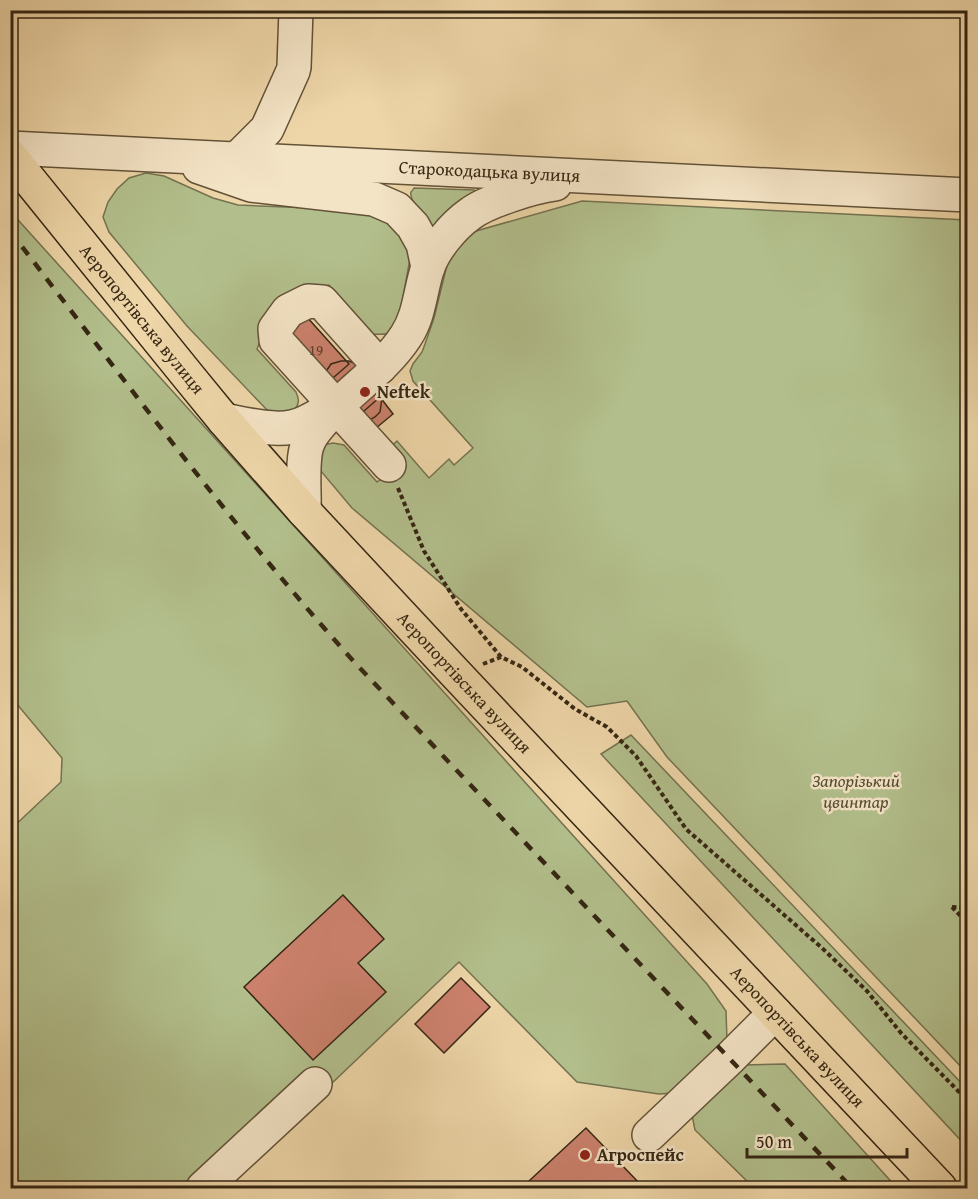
<svg xmlns="http://www.w3.org/2000/svg" width="978" height="1199" viewBox="0 0 978 1199" font-family="'Gentium Book Plus',serif">
  <rect width="100%" height="100%" fill="#eed6a8"/>
  <filter id="stains"><feTurbulence type="fractalNoise" baseFrequency=".00333" numOctaves="4"/><feColorMatrix values="0 0 0 0 .2 0 0 0 0 .09 0 0 0 0 .02 0 0 0 .5 -.17"/></filter>
  <radialGradient id="worn" r=".72"><stop offset=".6" stop-color="#630" stop-opacity="0"/><stop offset="1" stop-color="#630" stop-opacity=".3"/></radialGradient>
  <!-- green -->
  <path fill="#b2bf8c" stroke="#747250" stroke-width="1.5" d="M146 173 164 176 213 198 238 205 362 210 395 224 411 253 399 320C392 335 388 335 372 334L329 285 304 293 267 325 257 349 296 392C300 401 299 404 293 412L273 413 266 409 187 326 109 232 103 217 108 202 117 189 129 178Z
    M414 188 474 190 478 193 435 236C430 229 408 200 411 192 412 191 413 190 414 188Z
    M582 201 967 220V1073L667 757 627 701 587 707 352 508 320 470 317 460 323 445 333 443 344 445 377 482 398 466 385 452 397 441 429 478 449 459 454 465 473 448 413 381 410 371 413 364 422 352 425 344 434 318 448 261 462 235Z
    M10 211 707 984 726 1011 727 1041 674 1093 659 1094 577 1082 459 962 222 1188H13L11 1185V829L61 782 62 758 11 697Z
    M631 735 967 1089V1147L601 754Z
    M785 1064 897 1188H754L695 1130 692 1115 745 1065Z"/>
  <!-- building -->
  <path fill="#cc816d" stroke="#352613" stroke-width="1.5" d="M306 316 349 364 326 384 284 336Z
    M341 361H349L356 364 378 385 382 396 381 405 380 412 375 417 368 421 325 373 331 364Z
    M380 397 393 414 370 433 356 418Z
    M343 895 384 939 358 963 386 992 313 1060 244 987Z
    M461 978 490 1007 444 1053 415 1024Z
    M586 1128 644 1188H536L529 1181Z"/>
  <g fill="none" stroke-linecap="round" stroke-linejoin="round">
    <defs>
      <g id="minor">
        <path id="s1" d="M10 148 968 195"/>
        <path d="M237 159 267 129 293 71 294 67 296 10"/>
        <path d="M199 167 251 185 374 199 397 209 413 226 423 244 428 267"/>
        <path d="M380 367 322 302 308 301 288 311 275 329 276 340 389 465"/>
        <path d="M224 420C245 424 272 431 292 427 306 424 319 415 331 408"/>
        <path d="M304 511C305 492 301 459 308 443 311 434 318 427 324 420 349 390 384 370 406 336 420 315 420 290 428 267 435 248 453 226 470 214 487 201 533 187 555 184"/>
        <path d="M649 1135 729 1059 775 1013"/>
        <path d="M203 1188 315 1084"/>
      </g>
      <g id="major">
        <path id="s2" d="M10 156 188 376 224 420 304 511 456 674 940 1188"/>
      </g>
    </defs>
    <!-- minor casing -->
    <use href="#minor" stroke="#635238" stroke-width="36"/>
    <!-- major casing -->
    <use href="#major" stroke="#352613" stroke-width="36"/>
    <!-- path -->
    <path stroke="#352613" stroke-width="4" stroke-dasharray="4.5 3" stroke-linecap="butt" d="M398 488 424 551 461 609 501 657
      M483 664 501 657 522 667 575 709 607 727 636 756 686 829 822 948 867 991 901 1033 968 1101
      M952 907 968 924
      M952 907 968 908"/>
    <!-- minor -->
    <use href="#minor" stroke="#f4e4c6" stroke-width="33"/>
    <!-- major -->
    <use href="#major" stroke="#eed6a8" stroke-width="33"/>
    <!-- rail -->
    <path stroke="#352613" stroke-width="4.5" stroke-dasharray="10 10" stroke-linecap="butt" d="M10 231C123 378 233 528 357 665L852 1188"/>
  </g>
  <!-- markers -->
  <g fill="#8f2418" stroke="#f4e4c6" stroke-width="2">
    <circle cx="365" cy="392" r="6"/>
    <circle cx="585" cy="1155" r="6"/>
  </g>
  <g text-anchor="middle" stroke-width="5" stroke-linejoin="round" paint-order="stroke">
    <!-- number labels -->
    <g font-size="15" fill="#5b3d2a">
      <text x="316" y="355">19</text>
    </g>
    <!-- street labels -->
    <g font-size="18" fill="#352613" stroke="#f4e4c6">
      <text dy="6" stroke="none"><textPath href="#s1" startOffset="480">Старокодацька вулиця</textPath></text>
      <text dy="6" stroke="none"><textPath href="#s2" startOffset="210">Аеропортівська вулиця</textPath></text>
      <text dy="6" stroke="none"><textPath href="#s2" startOffset="696">Аеропортівська вулиця</textPath></text>
      <text dy="6" stroke="none"><textPath href="#s2" startOffset="1182">Аеропортівська вулиця</textPath></text>
    </g>
    <!-- poi labels -->
    <g font-size="18" font-weight="bold" fill="#352613" stroke="#f4e4c6" text-anchor="start">
      <text x="377" y="398">Neftek</text>
      <text x="597" y="1161">Агроспейс</text>
    </g>
    <!-- park labels -->
    <g font-size="18" font-style="italic" fill="#544c31" stroke="#f4e4c6">
      <text x="856" y="787">Запорізький<tspan x="856" dy="21">цвинтар</tspan></text>
    </g>
  </g>
  <!-- margin -->
  <rect width="978" height="1199" fill="none" stroke="#eed6a8" stroke-width="36"/>
  <rect x="12" y="12" width="954" height="1175" fill="none" stroke="#352613" stroke-width="3"/>
  <rect x="18" y="18" width="942" height="1163" fill="none" stroke="#352613" stroke-width="1.5"/>
  <!-- scale -->
  <path d="M747 1148v9h160v-9" fill="none" stroke="#352613" stroke-width="3"/>
  <text x="756" y="1148" font-size="18" fill="#352613" stroke="#f4e4c6" stroke-width="4.5" paint-order="stroke">50 m</text>
  <rect width="100%" height="100%" filter="url(#stains)"/>
  <rect width="100%" height="100%" fill="url(#worn)"/>
</svg>
